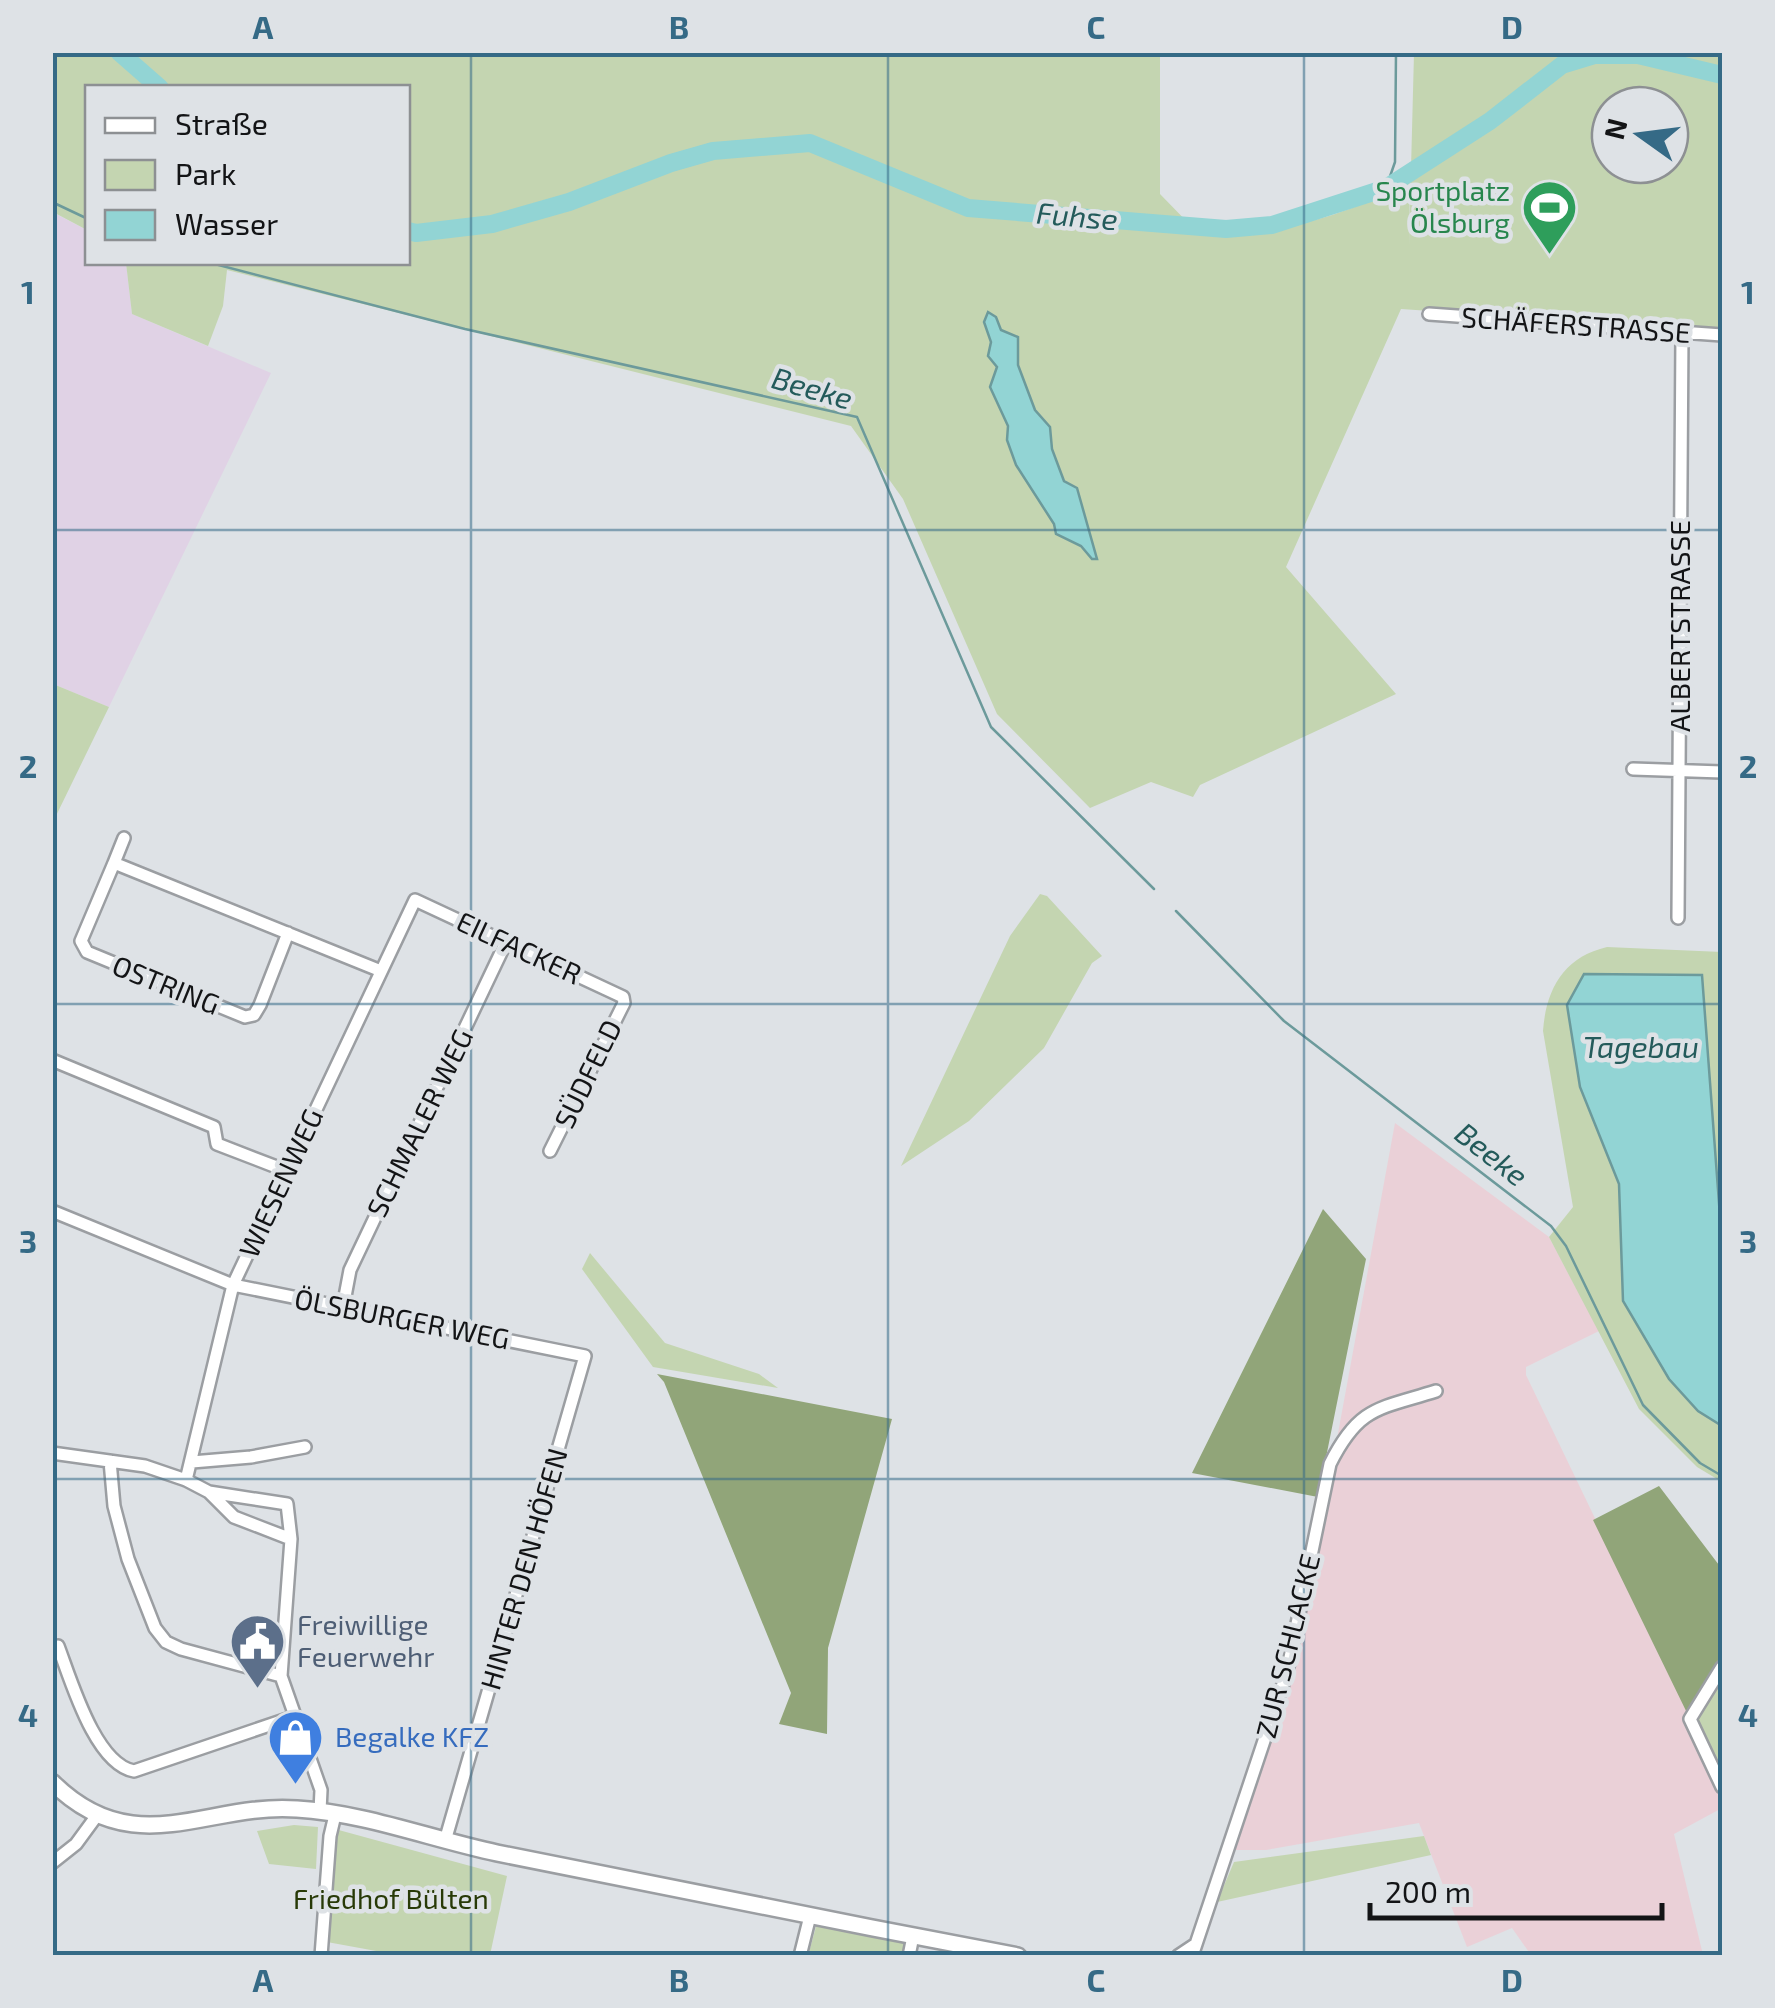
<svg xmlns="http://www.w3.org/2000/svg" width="1775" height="2008" viewBox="0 0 1775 2008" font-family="'Exo 2',sans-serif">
  <rect width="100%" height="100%" fill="#dee2e6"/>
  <!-- commercial -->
  <path fill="#e0d2e5" d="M52 212 87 230 88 262 126 263 132 314 271 373 109 707 53 684Z"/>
  <!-- industrial -->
  <path fill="#ead0d7" d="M1395 1123 1549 1237 1599 1331 1526 1367V1375L1722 1782V1808L1674 1834 1703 1955H1531L1512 1928 1467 1947 1419 1823 1266 1850H1233L1294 1673Z"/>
  <!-- green -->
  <path fill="#c4d5b1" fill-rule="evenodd" d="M52 53H1160V194L1197 232C1269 239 1347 216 1410 181L1409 246 1414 53H1722V331L1401 309 1286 567 1396 694 1200 785 1193 797 1151 782 1090 808 997 714 903 499 851 426 227 270 223 306 208 346 132 314 126 263 408 262V88H88L87 230 53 212ZM1610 105H1670V165H1610Z
    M53 684 109 707 53 822Z
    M1040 894 1047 896 1102 956 1092 963 1044 1048 969 1121 901 1166 1010 936Z
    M1607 947 1722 952V1243L1718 1197 1580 1087 1619 1184 1622 1241 1698 1411 1722 1426V1482L1697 1467 1639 1409 1549 1237 1573 1207 1543 1031C1546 989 1564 957 1607 947Z
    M590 1253 665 1343 759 1374 778 1388 653 1367 582 1269Z
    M1722 1661V1782L1689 1717Z
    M294 1825 318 1827 316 1869 269 1864 257 1831Z
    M335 1829 507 1876 490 1955H398L327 1942Z
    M1424 1836 1431 1855 1217 1902 1234 1862Z
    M817 1923 908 1943 906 1955 808 1956Z"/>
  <!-- forest -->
  <path fill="#91a579" d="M1323 1209 1366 1259 1318 1497 1192 1473Z
    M657 1374 892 1419 828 1648 827 1734 779 1724 791 1693 664 1382Z
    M1659 1486 1722 1569V1660L1689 1717 1593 1520Z"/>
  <!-- water -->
  <path fill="#92d4d4" stroke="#6c9a9b" stroke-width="2.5" d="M988 312 996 317 1001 330 1018 337V365L1035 410 1050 427 1052 449 1064 481 1077 488 1097 559H1092L1081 546 1056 534 1054 524 1016 465 1007 440 1008 426 990 387 997 367 988 356 991 342 984 322Z
    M1584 974 1702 975 1722 1243V1426L1698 1411 1669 1379 1623 1301 1619 1184 1580 1087 1567 1005Z"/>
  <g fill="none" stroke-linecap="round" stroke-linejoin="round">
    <!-- stream -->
    <path stroke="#6c9a9b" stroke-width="2.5" d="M1386 188 1395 162 1396 52
      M52 202 88 219
      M207 262 465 329 857 417 991 727 1154 889
      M1176 911 1284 1021 1551 1226 1566 1246 1643 1405 1700 1463 1722 1476"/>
    <!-- river -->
    <path stroke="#92d4d4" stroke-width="18" d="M119 52 160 88
      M408 231 416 233 492 224 569 202 671 163 713 151 810 143 968 208 1226 229 1272 225 1386 188 1490 121 1562 65 1595 55H1638L1722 75"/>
    <defs>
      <path id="street" d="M1429 314 1722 335
        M1633 769 1722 772
        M114 863 124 838
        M1678 918 1682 333
        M288 933 260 1005 254 1015 245 1017 87 952 81 941 114 863 381 971
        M52 1060 214 1127 217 1144 287 1171
        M52 1211 233 1285 585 1356 445 1841
        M343 1307 350 1270 506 942
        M52 1453 145 1466 186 1480 209 1492 234 1517 291 1539 281 1676 321 1790 320 1811
        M110 1461 114 1506 128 1559 155 1628 166 1642 181 1649 281 1676
        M192 1462 251 1457 305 1447
        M186 1480 233 1285 415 900 623 997 624 1003 550 1151
        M209 1492 287 1504 291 1539
        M52 1648 58 1646C71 1680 95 1764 134 1771L296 1716
        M1722 1667 1690 1719 1722 1787
        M52 1863 76 1844 98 1814
        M321 1956 330 1836 335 1815
        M800 1956 810 1916
        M909 1956 913 1936
        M1178 1956 1196 1944
        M1192 1956 1287 1672 1330 1464C1359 1406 1379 1409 1436 1391"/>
      <path id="secondary" d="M52 1782C134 1864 207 1802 297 1809 364 1813 431 1839 497 1853 670 1888 844 1923 1018 1956"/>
    </defs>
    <!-- street casing -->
    <use href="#street" stroke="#9b9ea2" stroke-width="16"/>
    <!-- secondary casing -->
    <use href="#secondary" stroke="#9b9ea2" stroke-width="20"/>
    <!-- street -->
    <use href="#street" stroke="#fff" stroke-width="11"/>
    <!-- secondary -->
    <use href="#secondary" stroke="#fff" stroke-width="15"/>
  </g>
  <!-- grid -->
  <path fill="none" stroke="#356a86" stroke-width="2.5" stroke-opacity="0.55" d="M471 52V1956M888 52V1956M1304 52V1956M52 530H1722M52 1004H1722M52 1479H1722"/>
  <!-- icons -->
  <defs>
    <symbol id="stadium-pin" viewBox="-11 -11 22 30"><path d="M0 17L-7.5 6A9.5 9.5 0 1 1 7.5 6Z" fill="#2e9e5b" stroke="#dee2e6"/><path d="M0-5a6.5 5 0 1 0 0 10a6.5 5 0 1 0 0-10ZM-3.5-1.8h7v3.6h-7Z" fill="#fff"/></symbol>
    <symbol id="civic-pin" viewBox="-11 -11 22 30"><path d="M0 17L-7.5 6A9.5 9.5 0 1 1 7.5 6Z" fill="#5c6f8a" stroke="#dee2e6"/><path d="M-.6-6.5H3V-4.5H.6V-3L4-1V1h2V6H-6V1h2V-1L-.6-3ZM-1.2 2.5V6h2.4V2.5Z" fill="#fff"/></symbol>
    <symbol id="shop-pin" viewBox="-11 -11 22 30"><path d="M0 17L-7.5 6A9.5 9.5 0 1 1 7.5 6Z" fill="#3f7fe0" stroke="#dee2e6"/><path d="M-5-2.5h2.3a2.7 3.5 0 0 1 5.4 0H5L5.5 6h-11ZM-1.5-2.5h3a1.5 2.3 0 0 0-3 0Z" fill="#fff"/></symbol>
  </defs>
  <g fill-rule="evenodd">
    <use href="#stadium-pin" x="1518" y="176" width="63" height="86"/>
    <use href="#civic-pin" x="226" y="1610" width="63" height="86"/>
    <use href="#shop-pin" x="264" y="1706" width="63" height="86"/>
  </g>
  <g text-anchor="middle" stroke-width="9" stroke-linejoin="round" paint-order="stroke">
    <!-- leisure labels -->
    <g font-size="28" fill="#27864d" stroke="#dee2e6" text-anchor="end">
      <text x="1510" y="201">Sportplatz<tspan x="1510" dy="32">Ölsburg</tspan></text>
    </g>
    <!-- street labels -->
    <g font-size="28" fill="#131416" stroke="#dee2e6">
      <text transform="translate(1576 325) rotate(4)" y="10">SCHÄFERSTRASSE</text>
      <text transform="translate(1680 626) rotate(-90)" y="10">ALBERTSTRASSE</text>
      <text transform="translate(519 948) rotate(25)" y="10">EILFACKER</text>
      <text transform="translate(166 985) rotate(22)" y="10">OSTRING</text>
      <text transform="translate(588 1074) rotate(-64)" y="10">SÜDFELD</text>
      <text transform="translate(420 1123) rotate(-64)" y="10">SCHMALER WEG</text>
      <text transform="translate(281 1183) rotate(-65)" y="10">WIESENWEG</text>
      <text transform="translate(402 1319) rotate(11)" y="10">ÖLSBURGER WEG</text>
      <text transform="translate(524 1569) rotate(-74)" y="10">HINTER DEN HÖFEN</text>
      <text transform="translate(1288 1646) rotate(-76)" y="10">ZUR SCHLACKE</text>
    </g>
    <!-- service labels -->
    <g font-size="28" fill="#4e5e75" stroke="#dee2e6" text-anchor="start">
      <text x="297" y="1635">Freiwillige<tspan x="297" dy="32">Feuerwehr</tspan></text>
    </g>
    <!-- shop labels -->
    <g font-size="28" fill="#366cbe" stroke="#dee2e6" text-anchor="start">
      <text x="335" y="1747">Begalke KFZ</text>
    </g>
    <!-- park labels -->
    <g font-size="28" fill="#283a07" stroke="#dee2e6">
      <text x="391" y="1909">Friedhof Bülten</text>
    </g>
    <!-- water labels -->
    <g font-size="30" font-style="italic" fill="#245b5b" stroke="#dee2e6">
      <text transform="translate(1077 217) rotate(5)" y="10">Fuhse</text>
      <text transform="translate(812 389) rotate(16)" y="10">Beeke</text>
      <text x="1641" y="1058">Tagebau</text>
      <text transform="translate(1491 1155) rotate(38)" y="10">Beeke</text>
    </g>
  </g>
  <!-- border -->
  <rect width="1775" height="2008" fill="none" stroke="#dee2e6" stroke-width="110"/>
  <!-- legend -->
  <rect x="85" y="85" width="325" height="180" fill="#dee2e6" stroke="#8d9093" stroke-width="2.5"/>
  <rect x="105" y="118" width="50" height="15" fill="#ffffff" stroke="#8d9093" stroke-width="2.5"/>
  <text x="175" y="135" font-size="30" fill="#131416">Straße</text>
  <rect x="105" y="160" width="50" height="30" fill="#c4d5b1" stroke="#8d9093" stroke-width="2.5"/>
  <text x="175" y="185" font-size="30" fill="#131416">Park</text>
  <rect x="105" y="210" width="50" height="30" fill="#92d4d4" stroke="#8d9093" stroke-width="2.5"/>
  <text x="175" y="235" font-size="30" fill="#131416">Wasser</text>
  <!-- north arrow -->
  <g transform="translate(1640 135) rotate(284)"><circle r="48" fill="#dee2e6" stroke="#8d9093" stroke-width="2.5"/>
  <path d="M0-8L18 38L0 25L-18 38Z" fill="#356a86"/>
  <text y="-15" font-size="28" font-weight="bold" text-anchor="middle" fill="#131416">N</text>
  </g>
  <!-- scale -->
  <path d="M1370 1903v15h292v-15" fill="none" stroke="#131416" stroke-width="5"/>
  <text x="1385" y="1903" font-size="30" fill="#131416" stroke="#dee2e6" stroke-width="8" paint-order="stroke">200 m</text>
  <rect x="55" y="55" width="1665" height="1898" fill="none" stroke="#356a86" stroke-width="4"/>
  <g font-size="32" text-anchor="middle" font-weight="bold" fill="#356a86">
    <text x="263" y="39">A</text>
    <text x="679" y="39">B</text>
    <text x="1096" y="39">C</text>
    <text x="1512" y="39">D</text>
    <text x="28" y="304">1</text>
    <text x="1748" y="304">1</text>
    <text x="28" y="778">2</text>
    <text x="1748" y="778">2</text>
    <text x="28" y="1253">3</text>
    <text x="1748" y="1253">3</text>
    <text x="28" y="1727">4</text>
    <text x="1748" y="1727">4</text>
    <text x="263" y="1992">A</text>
    <text x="679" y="1992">B</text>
    <text x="1096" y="1992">C</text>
    <text x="1512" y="1992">D</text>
  </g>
</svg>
